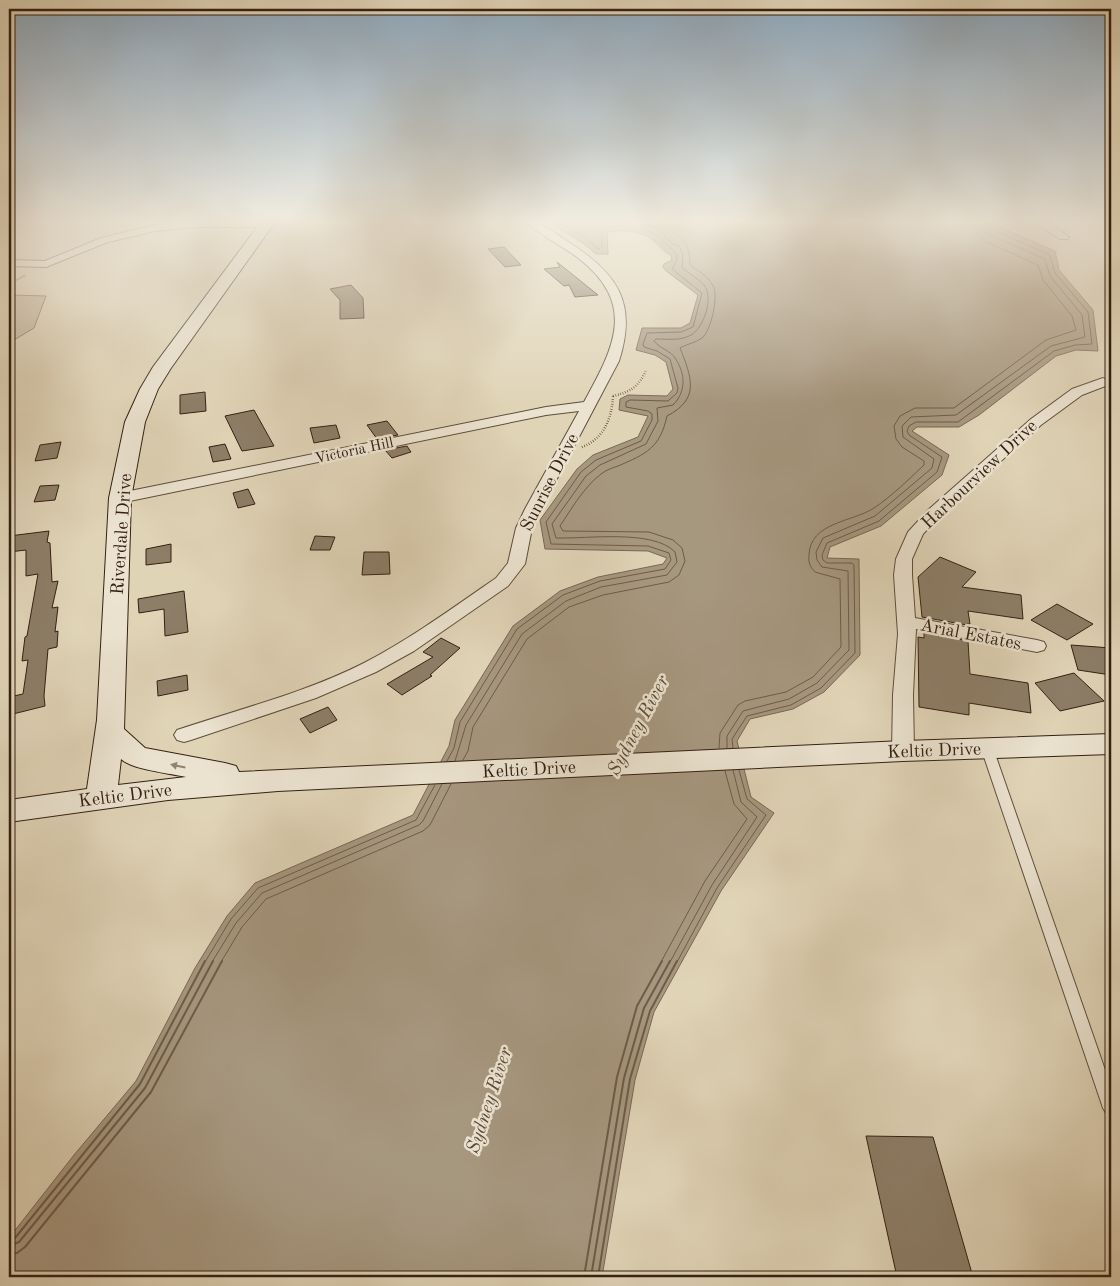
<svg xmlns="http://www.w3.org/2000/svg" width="1120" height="1286" viewBox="0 0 1120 1286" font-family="'Old Standard TT',serif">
  <rect width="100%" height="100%" fill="#e0d4b7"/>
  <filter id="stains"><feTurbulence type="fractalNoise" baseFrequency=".004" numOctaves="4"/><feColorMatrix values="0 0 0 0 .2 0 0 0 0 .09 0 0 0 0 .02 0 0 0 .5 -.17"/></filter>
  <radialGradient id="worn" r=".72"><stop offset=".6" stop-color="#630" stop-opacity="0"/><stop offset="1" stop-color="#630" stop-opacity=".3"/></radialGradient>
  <!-- green -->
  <path fill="#c3b59b" stroke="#7c6a57" d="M9 295 46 296 34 328 9 343Z"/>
  <!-- water -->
  <path fill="#a6977f" stroke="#786754" d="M549 222H988L1055 251 1059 270 1093 310 1098 351 1076 350 1056 356 979 415 959 427H917L912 431 949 455 942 475 881 526 830 547 827 558 859 559 860 655 824 692 793 709 750 719 737 741 751 797 774 813 721 891 654 1012 635 1080 602 1277H9V1238L74 1155 136 1081 195 968 227 916 255 883 413 815 449 746 455 720 513 626 560 591 598 577 663 564 667 558 648 551 545 549 540 520 577 469 593 455 638 437 648 416 619 410 620 399 628 395 667 396 673 389 666 362 655 355 636 350 642 328H681L690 323 698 295 665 270 663 267 664 264 672 260 671 255C663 252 660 245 653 240 643 231 620 229 607 232L608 254H596L584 244Z"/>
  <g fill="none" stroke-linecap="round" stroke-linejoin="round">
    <!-- shore-far1 -->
    <path stroke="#6d5c49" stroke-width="1" d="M719 748 720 733 738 705 745 701 786 692 813 677 841 647 840 579 815 572C810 567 808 562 809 555 810 522 853 522 874 508 892 496 908 480 924 465V461L902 447 896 439 894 426 900 416 915 408H954L1046 340 1076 330 1072 316 1043 280 1038 265 984 241 976 232 974 222
      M727 748V736L743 711 789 699 817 683 849 650 848 571 822 567 817 560 816 552 823 538 875 516 932 468 934 459 903 437 902 426 911 417 956 415 1051 346 1085 337 1082 315 1050 276 1045 259 988 234 983 229 982 222
      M733 748 732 739 747 716 791 705 821 688 855 653 854 565 852 563H827L823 560 822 555 827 543 879 521 937 472 942 457 909 435 907 431 909 426 916 422H958L1054 351 1075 345 1092 344 1088 312 1055 273 1050 255 991 229 988 222
      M463 760 468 751 473 727 527 639 569 607 603 595 669 582 679 575 685 561 682 548 673 540 649 532 563 531 560 526C572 508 584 487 601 474 606 470 612 468 618 466 646 454 660 448 667 416 700 399 692 378 680 348 687 344 695 343 702 338 711 331 719 296 713 286 709 277 698 271 690 265 690 240 680 237 662 222
      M447 761 454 748 460 722 517 629 563 595 600 581 665 569 671 560 669 553 648 546 551 544 546 522 581 472 596 460 641 441 652 420V414L648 411 626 407V402L630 400 668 401 677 393 678 388 670 359 657 351 644 347 643 344 647 333 681 332 693 327 702 293 672 269 677 260 676 253C669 247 662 239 655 234 643 226 614 221 602 231V247L598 249 587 239 558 222
      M455 761 466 725 522 634 566 601 601 587 667 575 677 562 675 552C653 529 587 539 556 538L552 524 586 476 600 465 646 444 658 421 657 408 673 405C686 392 686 374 675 358 671 351 659 348 654 341L656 339C667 339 681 341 691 335 704 328 714 297 704 285 698 279 689 273 682 268L683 255 680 247 671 243 658 229 640 222
      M205 962 231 919 258 888 416 820 435 785
      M212 962 236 923 262 893 419 825 423 821 442 784
      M221 962 242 927 266 899 423 831 430 825 451 784
      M661 962 705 881 747 819 734 804 725 771
      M670 962 712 885 757 817 741 802 733 770
      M677 962 717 888 766 815 747 799 739 770"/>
    <!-- shore -->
    <path stroke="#6d5c49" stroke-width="2" d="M9 1240 15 1238 140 1084 205 961
      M9 1246 19 1242 145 1088 213 961
      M9 1254 17 1253 25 1247 151 1092 222 961
      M584 1277 617 1077 637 1006 662 961
      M591 1277 624 1078 644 1008 670 961
      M598 1277 630 1079 650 1011 677 961"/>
  </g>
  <!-- building -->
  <path fill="#8d7e68" stroke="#342013" d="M504 247 521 265 505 267 488 249Z
    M557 262 598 295 575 297 569 285 564 286 544 269 560 267Z
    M351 285 363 298 364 318 340 319V300L330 289Z
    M205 392 206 411 180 414V395Z
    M254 410 274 446 242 451 225 416Z
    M387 421 398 435 377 439 367 425Z
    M336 425 340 438 314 443 310 428Z
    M61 442 57 458 35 461 40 445Z
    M225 444 231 459 213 462 209 447Z
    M407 446 411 452 392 458 385 450Z
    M59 485 55 500 34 502 40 486Z
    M248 489 255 504 238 508 233 493Z
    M49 531 47 542 50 543 52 582 58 581 52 608 58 607 55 632 58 631 57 647 48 649 44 696 45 706 9 715V697L23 694 28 660 22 661 25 637 27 636 38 574 26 576V550L9 552V536Z
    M315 536 335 537 330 550H310Z
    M171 544V562L146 565V549Z
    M364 552H389L390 574 362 575Z
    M940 557 976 572 962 587 1021 595 1023 619 968 611 970 624H967V625L922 617 918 577Z
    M184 591 188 632 165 636 164 609 139 613 138 599Z
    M1057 604 1093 624 1067 640 1031 620Z
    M924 632 968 641 970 674 1028 683 1031 713 969 703V715L919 707 918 637 924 638Z
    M441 638 460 648 430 675 432 676 402 695 387 684 433 657 423 652Z
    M1071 645 1111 648V675L1078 670Z
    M1074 673 1104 701 1060 711 1035 683Z
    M187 675 188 690 158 696 157 681Z
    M328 707 337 720 310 733 300 719Z
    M866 1136 933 1137 973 1277H897Z"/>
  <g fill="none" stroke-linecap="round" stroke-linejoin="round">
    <defs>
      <path id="service" d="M987 744 991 745 993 748 1111 1087V1115L1106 1113 1103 1108 981 748 983 745Z"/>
      <path id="minor" d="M182 222H271L272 224 267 227H197L155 231 108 242 46 267 9 266V260L45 261 101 238 155 225Z
        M526 222C544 222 553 232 567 241 617 273 638 302 619 361L541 509 532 528 525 564 508 586 414 651 376 672 316 698 191 740 184 742 177 740 174 735 177 730C239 709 305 693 364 663 410 639 453 608 496 578L508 563 516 528 525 509 579 411 546 415 120 503 114 501 112 498 114 495 120 493 546 407 584 402C614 347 638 304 577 257 561 245 541 236 526 222Z
        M1034 222H1047L1069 237 1068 239H1060Z
        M1103 378 1110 382 1108 385 1082 395 1041 425 940 516 923 534 912 559V575L915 618 1037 640 1044 642 1046 646 1044 650 1037 652 916 629 913 695 914 751 910 756 903 758 896 756 892 751 893 695 898 634 894 575 896 559 908 532 928 510 1031 419 1072 389Z"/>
      <path id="secondary" d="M261 222H275L171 368 158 389 145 422 131 498 124 729 145 748 225 763 236 766 239 772 903 741 1111 734V754L903 761 278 791 168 800 9 822V800L87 789 97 720 109 498 125 422 140 389 153 367ZM121 759C133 770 169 773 186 777L118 785Z"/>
    </defs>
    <!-- service casing -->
    <use href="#service" stroke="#5f4d3c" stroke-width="2"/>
    <!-- minor casing -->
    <use href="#minor" stroke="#5f4d3c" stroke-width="2"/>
    <!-- secondary casing -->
    <use href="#secondary" stroke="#342013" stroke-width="2"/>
    <!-- path-far1 -->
    <path stroke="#342013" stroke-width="2" stroke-dasharray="0.5 1" stroke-linecap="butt" d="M9 284 26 275"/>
    <!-- path -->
    <path stroke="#342013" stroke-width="2.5" stroke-dasharray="0.5 2" stroke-linecap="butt" d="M613 396C630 392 639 387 646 370
      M582 447C604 439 612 418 613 396"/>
    <!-- service -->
    <use href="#service" fill="#ebe3d0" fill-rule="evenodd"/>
    <!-- minor -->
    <use href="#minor" fill="#ebe3d0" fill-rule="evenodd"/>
    <!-- secondary -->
    <use href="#secondary" fill="#ebe3d0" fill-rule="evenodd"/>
  </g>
  <!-- one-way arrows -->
  <defs><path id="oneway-solid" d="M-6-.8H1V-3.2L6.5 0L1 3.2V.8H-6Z" transform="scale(1.25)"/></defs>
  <use fill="#908272" href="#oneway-solid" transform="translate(178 766) rotate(-168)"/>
  <!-- sky -->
  <linearGradient id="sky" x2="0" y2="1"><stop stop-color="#8da8be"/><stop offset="0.55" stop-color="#f1ecdf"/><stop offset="1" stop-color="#f1ecdf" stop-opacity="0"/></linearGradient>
  <rect width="1120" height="403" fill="url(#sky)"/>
  <g text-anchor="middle" stroke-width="5" stroke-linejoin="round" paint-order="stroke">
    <!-- far-street labels -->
    <g font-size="15" fill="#342013" stroke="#ebe3d0">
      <text transform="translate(354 450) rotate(-12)" y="5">Victoria Hill</text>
    </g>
    <!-- street labels -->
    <g font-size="18" fill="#342013" stroke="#ebe3d0">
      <text transform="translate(979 474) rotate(-43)" y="6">Harbourview Drive</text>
      <text transform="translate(549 482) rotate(-63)" y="6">Sunrise Drive</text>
      <text transform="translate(121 534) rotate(-86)" y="6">Riverdale Drive</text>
      <text transform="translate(971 634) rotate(11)" y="6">Arial Estates</text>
      <text transform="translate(934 750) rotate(-2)" y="6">Keltic Drive</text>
      <text transform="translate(529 769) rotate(-3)" y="6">Keltic Drive</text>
      <text transform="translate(125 795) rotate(-7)" y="6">Keltic Drive</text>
    </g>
    <!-- water labels -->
    <g font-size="19" font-style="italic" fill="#5c4a39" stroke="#ebe3d0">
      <text transform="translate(637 725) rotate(-62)" y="7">Sydney River</text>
      <text transform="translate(488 1100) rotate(-72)" y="7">Sydney River</text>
    </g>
  </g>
  <!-- margin -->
  <rect width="1120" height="1286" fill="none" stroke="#e0d4b7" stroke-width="30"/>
  <rect x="10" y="10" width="1100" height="1266" fill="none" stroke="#342013" stroke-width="2.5"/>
  <rect x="15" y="15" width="1090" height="1256" fill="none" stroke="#342013"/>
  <rect width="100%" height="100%" filter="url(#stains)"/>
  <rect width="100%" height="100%" fill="url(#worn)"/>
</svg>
